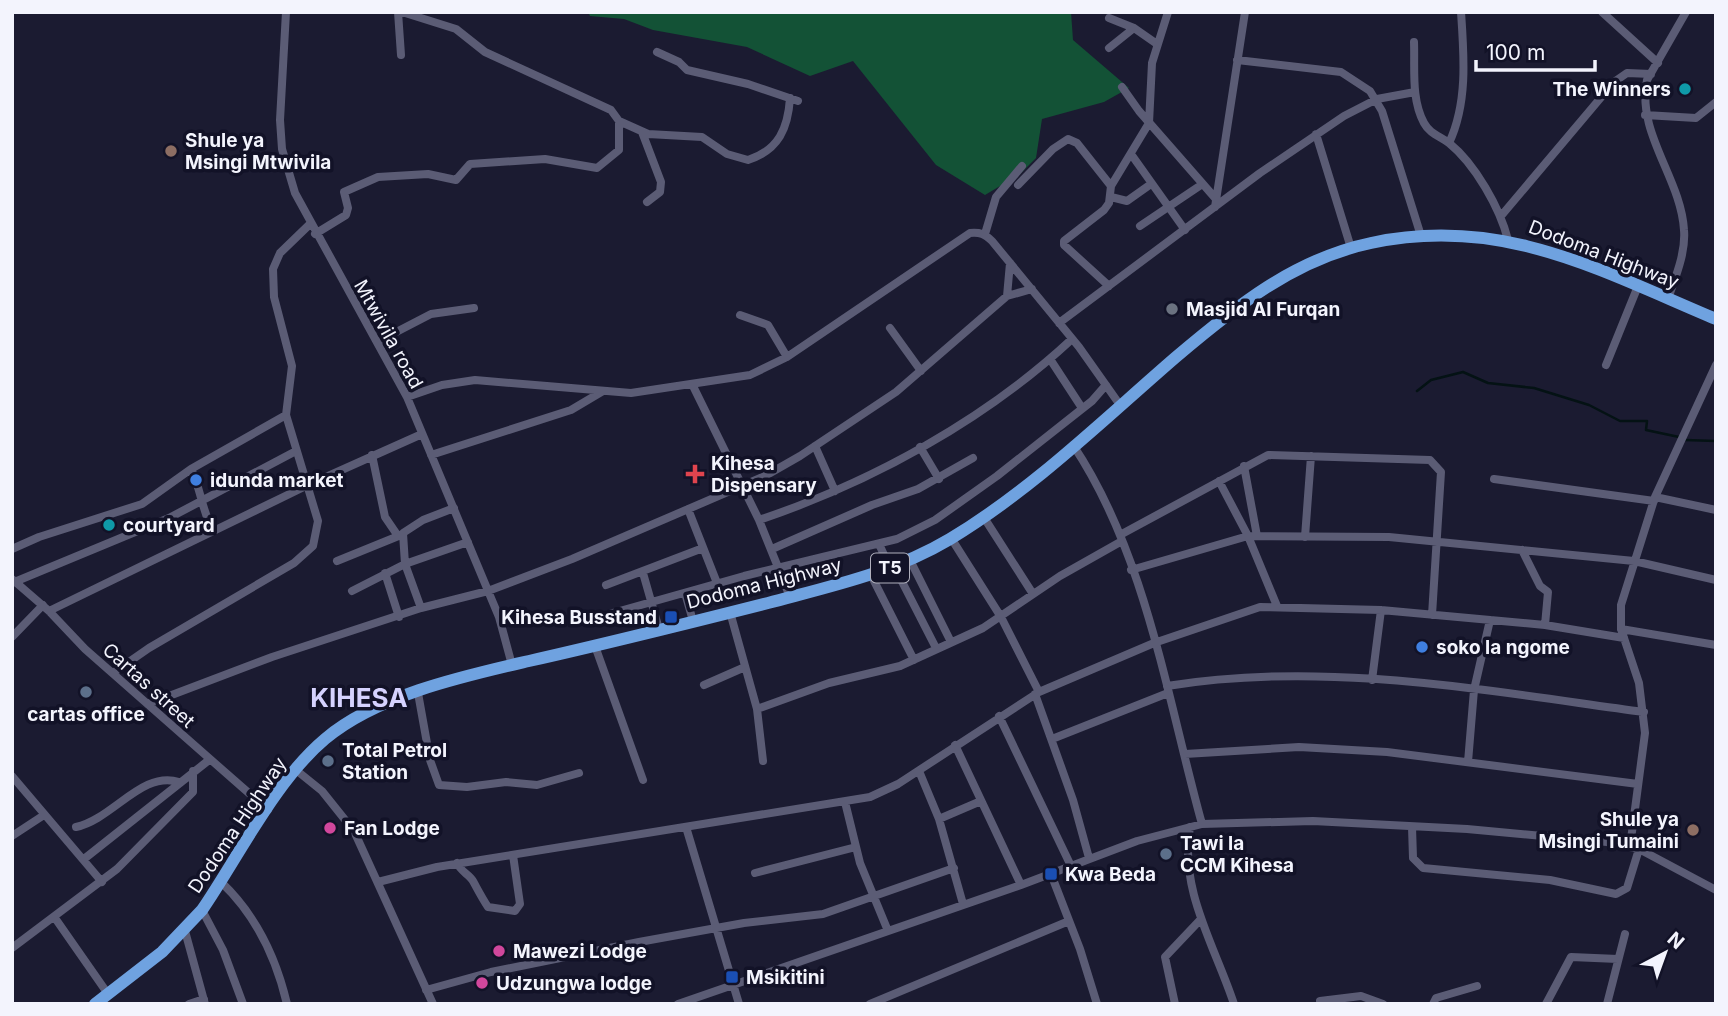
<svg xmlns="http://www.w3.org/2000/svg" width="1728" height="1016" viewBox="0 0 1728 1016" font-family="Inter,sans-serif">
  <rect width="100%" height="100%" fill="#1b1b31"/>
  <!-- green -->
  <path fill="#135236" d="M588 12H1071L1073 40 1129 88 1104 102 1042 119 1036 158 1020 174 985 195 936 165 853 61 810 76 747 47 653 30 624 19 590 16Z"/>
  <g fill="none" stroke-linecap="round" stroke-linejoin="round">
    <!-- stream -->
    <path stroke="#041214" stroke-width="2.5" d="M1417 391 1431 380 1463 372 1488 383 1534 388 1589 405 1620 421H1647L1646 430 1679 437
      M1685 440 1716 441"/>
    <!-- minor -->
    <path stroke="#5b5c75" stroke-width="8" d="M286 12 280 120 282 149 295 193 407 397 499 617 512 665
      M398 12 401 55
      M1602 12 1658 63
      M1109 18 1134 28 1157 44
      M1414 42C1415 69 1411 99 1424 123 1430 134 1440 136 1449 143 1475 164 1500 208 1508 240
      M1109 48 1134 28
      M657 52 679 62 687 70 748 84 798 101
      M1237 60 1341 72 1370 91 1382 111 1421 236
      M1122 87 1139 111 1216 199
      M1645 115 1696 118 1716 102
      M619 121 648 134 702 137 727 154 748 160C779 150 788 128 790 98
      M642 132 661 182 660 192 647 202
      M1316 134 1351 248
      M1449 143C1468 103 1464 55 1461 12
      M1131 154 1185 230
      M1018 185 1053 149 1068 139 1077 143 1111 186
      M1111 197 1127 201 1151 184
      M1215 207 1245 12
      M1501 216 1614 82 1627 73 1651 74
      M1140 226 1201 185
      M315 234 346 215 348 208 344 192 378 177 428 174 456 180 470 164 545 159 597 168 619 150V121L611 110 485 52 456 29 402 12
      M985 234 996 197 1022 166
      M1109 286 1064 245V241L1104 210 1109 203 1111 186 1149 123 1152 63 1168 12
      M1007 296 1010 263
      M1668 299C1675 278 1686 253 1684 230 1681 178 1636 133 1647 80L1686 12
      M740 315 768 325 787 357
      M1059 323 1260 173 1344 116 1377 99 1415 92
      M890 328 921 371
      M377 342 431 314 474 308
      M1050 359 1082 408
      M1606 365 1638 286
      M693 386 759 520 790 597
      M407 397 442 385 475 380 631 393 750 375 787 357 970 233C980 232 985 234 992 241L1079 347 1120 405
      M1073 445C1146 554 1167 698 1202 824
      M815 446 835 491
      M920 447 939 479
      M372 455 385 517 398 536
      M431 455 571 410 603 391
      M1244 466 1257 536
      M191 469C201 489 202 511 213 531
      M1494 479 1654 501
      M1219 481 1248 536 1277 606
      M1655 497 1716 510
      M688 509 717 583
      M983 516 1033 594
      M759 520C872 482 985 420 1072 339
      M1120 535 1268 455 1430 460 1441 472 1432 615
      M1305 537 1311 456
      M951 538 1001 617 1039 692
      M879 544 890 568
      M12 549 39 537 142 504 191 469 286 415
      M772 549 872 505 918 489 973 458
      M1522 550 1540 586 1548 592 1545 625
      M910 560 951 642
      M337 561 401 535
      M894 566 936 648
      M1131 570 1248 536 1389 537 1634 561 1716 580
      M385 573 399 617
      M643 573 659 629
      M871 575 914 660
      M12 579 49 611 85 649 268 810
      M12 583 169 518 296 451
      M606 585 703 548
      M352 591 405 564 468 542
      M685 593 693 621
      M421 608 405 564 403 533 423 520 454 508
      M49 611 308 485 422 434
      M730 612 757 709 763 761
      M609 614 744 576 897 539 935 520 997 476 1092 401 1106 385
      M1621 629 1716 645
      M12 637 43 605
      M595 646 643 780
      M113 673 149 648 294 563 313 546 318 521 286 415 292 366 274 297 273 269 280 253 310 224
      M1372 680 1381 610
      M704 685 745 667
      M1167 686C1325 660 1488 691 1644 712
      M418 693 430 760 439 785 467 787 506 782 537 785 579 773
      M1035 694 1073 800 1089 858
      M148 704 272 657 421 608 488 591 572 559 765 476 800 456 896 392 1007 296 1032 289
      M757 709 829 683 900 666 983 628 1060 576 1122 541
      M999 716 1071 866
      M1052 739 1168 693
      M955 745 1021 885
      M1185 754 1299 747 1387 752 1638 784
      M1468 762 1474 690 1490 620
      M296 770 322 791 354 831 433 1004
      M919 771 939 819 963 904
      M12 776 102 882
      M845 802 860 863 888 931
      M939 819 981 801
      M76 827C113 819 142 770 179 782
      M686 827 739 1004
      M1190 827C1179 890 1215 946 1234 1004
      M1412 827 1413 858 1423 868 1550 880 1616 894 1627 888 1639 849
      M12 836 44 815
      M1630 847 1645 733 1639 683 1621 629V605L1655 497 1716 365
      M84 859 209 760
      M457 863C461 872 469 874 473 881 478 890 482 898 488 907L515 911 520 904 513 855
      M755 873 856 847
      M1051 874 1080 949 1097 1004
      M221 882C256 915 276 957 287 1004
      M378 882 437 867 870 797 898 784 1039 692 1154 643 1260 607 1381 610 1545 625 1624 638
      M202 910 223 950 243 1004
      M55 918 108 994
      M185 931 205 1004
      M12 948 117 869 193 792V771
      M426 990 491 972 639 942 744 923 823 914 954 868
      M1320 1001 1361 996 1383 1004
      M189 1004 204 999
      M678 1004 1021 885 1137 841 1202 824 1313 821 1467 829 1607 842 1639 849 1716 890
      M870 1004 1069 921
      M1175 1004 1165 957 1201 919
      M1433 1004 1436 998 1477 986
      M1546 1004 1571 957 1618 959
      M1607 1004 1625 934"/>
    <!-- highway -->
    <path stroke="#6fa2e0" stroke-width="12" d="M95 1004 162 952 202 910C239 856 275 781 325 739 377 695 464 676 529 661 609 643 689 623 768 603 831 586 893 573 950 539 1033 489 1103 420 1176 357 1235 307 1294 259 1371 243 1502 215 1599 270 1716 319"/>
  </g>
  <!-- markers -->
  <g fill="#0f9aa8" stroke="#121227" stroke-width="2.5">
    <circle cx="1685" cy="89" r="7"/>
    <circle cx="109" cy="525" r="7"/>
  </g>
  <g fill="#8d6e63" stroke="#121227" stroke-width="2.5">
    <circle cx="171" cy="151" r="7"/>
    <circle cx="1693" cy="830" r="7"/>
  </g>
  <circle fill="#6b7280" stroke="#121227" stroke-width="2.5" cx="1172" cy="309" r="7"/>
  <path fill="#e0444e" stroke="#121227" stroke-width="2.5" d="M691.5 463.5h7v7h7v7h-7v7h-7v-7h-7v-7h7z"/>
  <g fill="#3f7fe0" stroke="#121227" stroke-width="2.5">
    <circle cx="196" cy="480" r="7"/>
    <circle cx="1422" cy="647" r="7"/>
  </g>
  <g fill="#1a4fb4" stroke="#121227" stroke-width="2.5">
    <rect x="664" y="610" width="14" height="14" rx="3.5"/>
    <rect x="1044" y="867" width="14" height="14" rx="3.5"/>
    <rect x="725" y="970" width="14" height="14" rx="3.5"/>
  </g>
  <g fill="#5c6f8a" stroke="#121227" stroke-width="2.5">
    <circle cx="86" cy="692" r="7"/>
    <circle cx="328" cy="761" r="7"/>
    <circle cx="1166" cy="854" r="7"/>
  </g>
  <g fill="#d1479c" stroke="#121227" stroke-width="2.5">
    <circle cx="330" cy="828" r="7"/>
    <circle cx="499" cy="951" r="7"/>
    <circle cx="482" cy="983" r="7"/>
  </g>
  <g text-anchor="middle" stroke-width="7" stroke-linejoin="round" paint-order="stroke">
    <!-- shield labels -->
    <rect fill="#121227" stroke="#b0b0bd" stroke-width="2" x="871" y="553.5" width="38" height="29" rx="5"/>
    <g font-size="18" font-weight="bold" fill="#f3f4fd">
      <text x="890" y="574">T5</text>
    </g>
    <!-- poi labels -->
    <g font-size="19" font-weight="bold" fill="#f3f4fd" stroke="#121227" text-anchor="start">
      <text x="1671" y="96" text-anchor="end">The Winners</text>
      <text x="185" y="147">Shule ya<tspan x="185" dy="22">Msingi Mtwivila</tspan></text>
      <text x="1186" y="316">Masjid Al Furqan</text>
      <text x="711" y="470">Kihesa<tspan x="711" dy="22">Dispensary</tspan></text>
      <text x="210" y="487">idunda market</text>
      <text x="123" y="532">courtyard</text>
      <text x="657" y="624" text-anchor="end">Kihesa Busstand</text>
      <text x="1436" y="654">soko la ngome</text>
      <text x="86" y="721" text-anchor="middle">cartas office</text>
      <text x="342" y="757">Total Petrol<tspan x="342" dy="22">Station</tspan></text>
      <text x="1679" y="826" text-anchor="end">Shule ya<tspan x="1679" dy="22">Msingi Tumaini</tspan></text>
      <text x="344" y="835">Fan Lodge</text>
      <text x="1180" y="850">Tawi la<tspan x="1180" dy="22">CCM Kihesa</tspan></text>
      <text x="1065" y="881">Kwa Beda</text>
      <text x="513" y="958">Mawezi Lodge</text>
      <text x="746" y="984">Msikitini</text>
      <text x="496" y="990">Udzungwa lodge</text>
    </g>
    <!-- street labels -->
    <g font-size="19" fill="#f3f4fd" stroke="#121227">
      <text transform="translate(1604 254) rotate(21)" y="7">Dodoma Highway</text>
      <text transform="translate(389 334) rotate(61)" y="7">Mtwivila road</text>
      <text transform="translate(764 583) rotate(-14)" y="7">Dodoma Highway</text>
      <text transform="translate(149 685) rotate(42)" y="7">Cartas street</text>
      <text transform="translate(237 825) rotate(-56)" y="7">Dodoma Highway</text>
    </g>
    <!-- district labels -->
    <g font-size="26" font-weight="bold" fill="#d5d2fe" stroke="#121227">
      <text x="359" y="707">KIHESA</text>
    </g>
  </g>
  <!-- border -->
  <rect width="1728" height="1016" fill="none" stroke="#f3f4fd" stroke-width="28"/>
  <!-- north arrow -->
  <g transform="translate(1665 953) rotate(41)" stroke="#121227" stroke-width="5" paint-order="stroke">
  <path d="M0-5L12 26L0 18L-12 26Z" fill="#f3f4fd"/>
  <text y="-10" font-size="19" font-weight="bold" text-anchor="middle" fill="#f3f4fd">N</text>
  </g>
  <!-- scale -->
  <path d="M1476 60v10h119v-10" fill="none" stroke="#f3f4fd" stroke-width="3.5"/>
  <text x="1486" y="60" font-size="21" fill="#f3f4fd" stroke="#121227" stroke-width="5" paint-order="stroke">100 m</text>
</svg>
